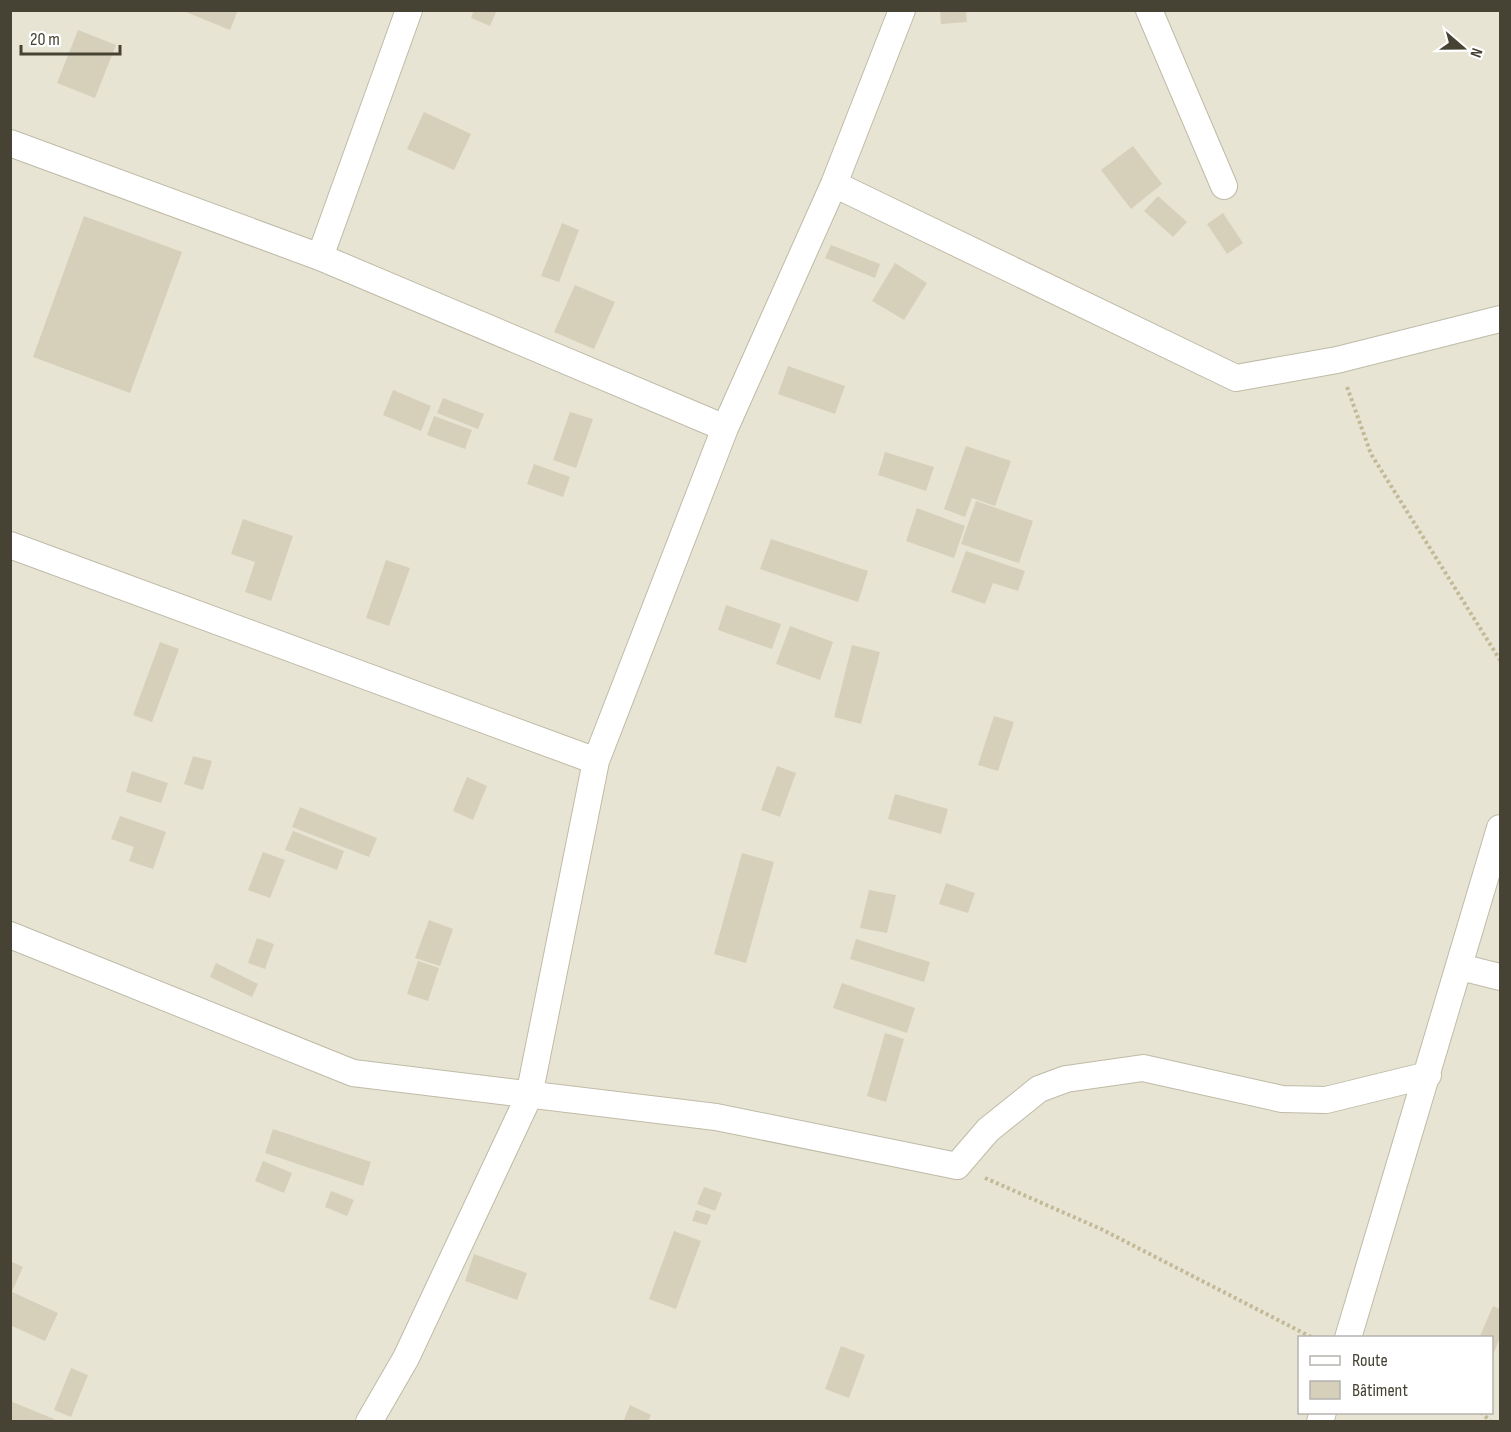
<svg xmlns="http://www.w3.org/2000/svg" width="1511" height="1432" viewBox="0 0 1511 1432" font-family="'Sofia Sans Condensed',sans-serif">
  <rect width="100%" height="100%" fill="#f4f1e5"/>
  <!-- residential -->
  <path fill="#e8e4d3" fill-rule="evenodd" d="M10 11H1500V1421H11ZM1300 1338H1492V1412H1300Z"/>
  <!-- building -->
  <path fill="#d6cfba" d="M181 10H238L230 30Z
    M474 10H497L490 26 471 18Z
    M940 10H966L967 22 941 24Z
    M78 30 116 45 95 98 57 83Z
    M424 112 471 134 454 170 407 149Z
    M1133 146 1162 184 1131 209 1101 170Z
    M1158 196 1187 222 1173 237 1144 211Z
    M1223 213 1243 243 1227 254 1207 224Z
    M84 216 182 252 130 393 33 357Z
    M562 223 579 230 559 282 541 276Z
    M831 245 880 264 875 278 825 258Z
    M895 263 927 283 904 320 872 301Z
    M575 285 615 302 594 349 554 332Z
    M788 366 845 386 835 414 778 394Z
    M393 390 431 406 421 431 383 415Z
    M443 398 484 414 478 429 437 413Z
    M570 412 593 419 576 468 553 460Z
    M434 416 472 430 465 449 427 435Z
    M966 446 1011 461 995 506 972 498 965 517 944 509Z
    M885 452 934 467 926 491 878 475Z
    M534 464 570 477 563 497 527 484Z
    M976 501 1033 521 1019 563 961 544Z
    M917 508 965 526 954 558 906 541Z
    M243 519 293 536 271 601 245 592 255 562 231 554Z
    M771 539 868 571 858 602 760 569Z
    M966 551 1025 571 1018 591 993 583 985 604 951 592Z
    M386 560 410 568 389 626 366 618Z
    M726 605 781 624 772 649 718 630Z
    M790 626 833 642 820 680 776 664Z
    M160 642 179 649 152 722 133 715Z
    M852 645 880 652 861 724 834 717Z
    M994 716 1014 722 998 771 978 765Z
    M193 756 212 761 203 790 184 784Z
    M777 766 796 773 780 817 761 810Z
    M132 771 168 783 161 803 126 792Z
    M467 777 487 786 473 820 453 811Z
    M895 794 948 809 941 834 888 819Z
    M300 807 377 838 369 857 292 827Z
    M120 816 166 832 153 869 129 861 134 847 111 839Z
    M293 831 344 851 337 870 285 850Z
    M263 852 285 860 270 898 248 890Z
    M742 853 774 862 746 963 714 954Z
    M946 883 975 893 968 913 939 904Z
    M869 890 896 895 887 933 860 928Z
    M429 920 453 929 440 966 415 958Z
    M257 938 274 944 265 969 248 963Z
    M856 939 930 962 924 982 850 959Z
    M418 961 439 968 428 1001 407 994Z
    M216 963 258 984 252 997 210 977Z
    M842 983 915 1008 907 1033 833 1008Z
    M885 1033 904 1039 886 1102 867 1096Z
    M273 1129 371 1162 363 1186 265 1153Z
    M263 1161 292 1173 284 1193 255 1181Z
    M704 1187 722 1193 715 1211 697 1204Z
    M331 1191 354 1200 347 1216 325 1207Z
    M696 1210 711 1215 707 1225 692 1221Z
    M674 1231 701 1241 676 1309 649 1299Z
    M474 1254 527 1273 517 1300 465 1281Z
    M10 1261 23 1267 12 1291 10 1290Z
    M10 1291 58 1313 45 1341 10 1325Z
    M1493 1306 1500 1309V1337L1492 1358V1338H1479Z
    M841 1346 865 1355 849 1398 825 1389Z
    M71 1368 88 1375 71 1417 54 1410Z
    M10 1401 54 1419V1422H10Z
    M630 1405 651 1415 648 1422H623Z"/>
  <g fill="none" stroke-linecap="round" stroke-linejoin="round">
    <defs>
      <path id="street" d="M1149 10 1224 186
        M10 143 320 257 725 428
        M834 184 1236 378 1337 360 1500 319
        M320 257 409 10
        M10 545 596 761
        M10 935 353 1073 716 1117 957 1166 988 1130 1039 1089 1066 1079 1143 1068 1282 1099 1326 1100 1428 1075
        M1460 967 1500 977
        M1348 1338 1500 828
        M369 1422 406 1358 529 1096 596 761 725 428 834 184 902 10
        M1320 1422 1323 1412"/>
    </defs>
    <!-- street casing -->
    <use href="#street" stroke="#bfbba7" stroke-width="28"/>
    <!-- path -->
    <path stroke="#c2ba97" stroke-width="4" stroke-dasharray="3 3" stroke-linecap="butt" d="M1347 387 1371 454 1500 660
      M985 1178 1101 1229 1313 1338
      M1481 1412 1491 1422"/>
    <!-- street -->
    <use href="#street" stroke="#fff" stroke-width="26"/>
  </g>
  <!-- border -->
  <rect width="1511" height="1432" fill="none" stroke="#464234" stroke-width="24"/>
  <!-- legend -->
  <rect x="1298" y="1336" width="195" height="78" fill="#ffffff" stroke="#b5b3ae" stroke-width="1.5"/>
  <rect x="1310" y="1356" width="30" height="9" fill="#ffffff" stroke="#b5b3ae" stroke-width="1.5"/>
  <text x="1352" y="1366" font-size="18" fill="#464234">Route</text>
  <rect x="1310" y="1381" width="30" height="18" fill="#d6cfba" stroke="#b5b3ae" stroke-width="1.5"/>
  <text x="1352" y="1396" font-size="18" fill="#464234">Bâtiment</text>
  <!-- north arrow -->
  <g transform="translate(1463 48) rotate(110)" stroke="#ffffff" stroke-width="4.5" paint-order="stroke">
  <path d="M0-4.5L10 22L0 15L-10 22Z" fill="#464234"/>
  <text y="-9" font-size="16" font-weight="bold" text-anchor="middle" fill="#464234">N</text>
  </g>
  <!-- scale -->
  <path d="M21 45v9h99v-9" fill="none" stroke="#464234" stroke-width="3"/>
  <text x="30" y="45" font-size="18" fill="#464234" stroke="#ffffff" stroke-width="4.5" paint-order="stroke">20 m</text>
</svg>
